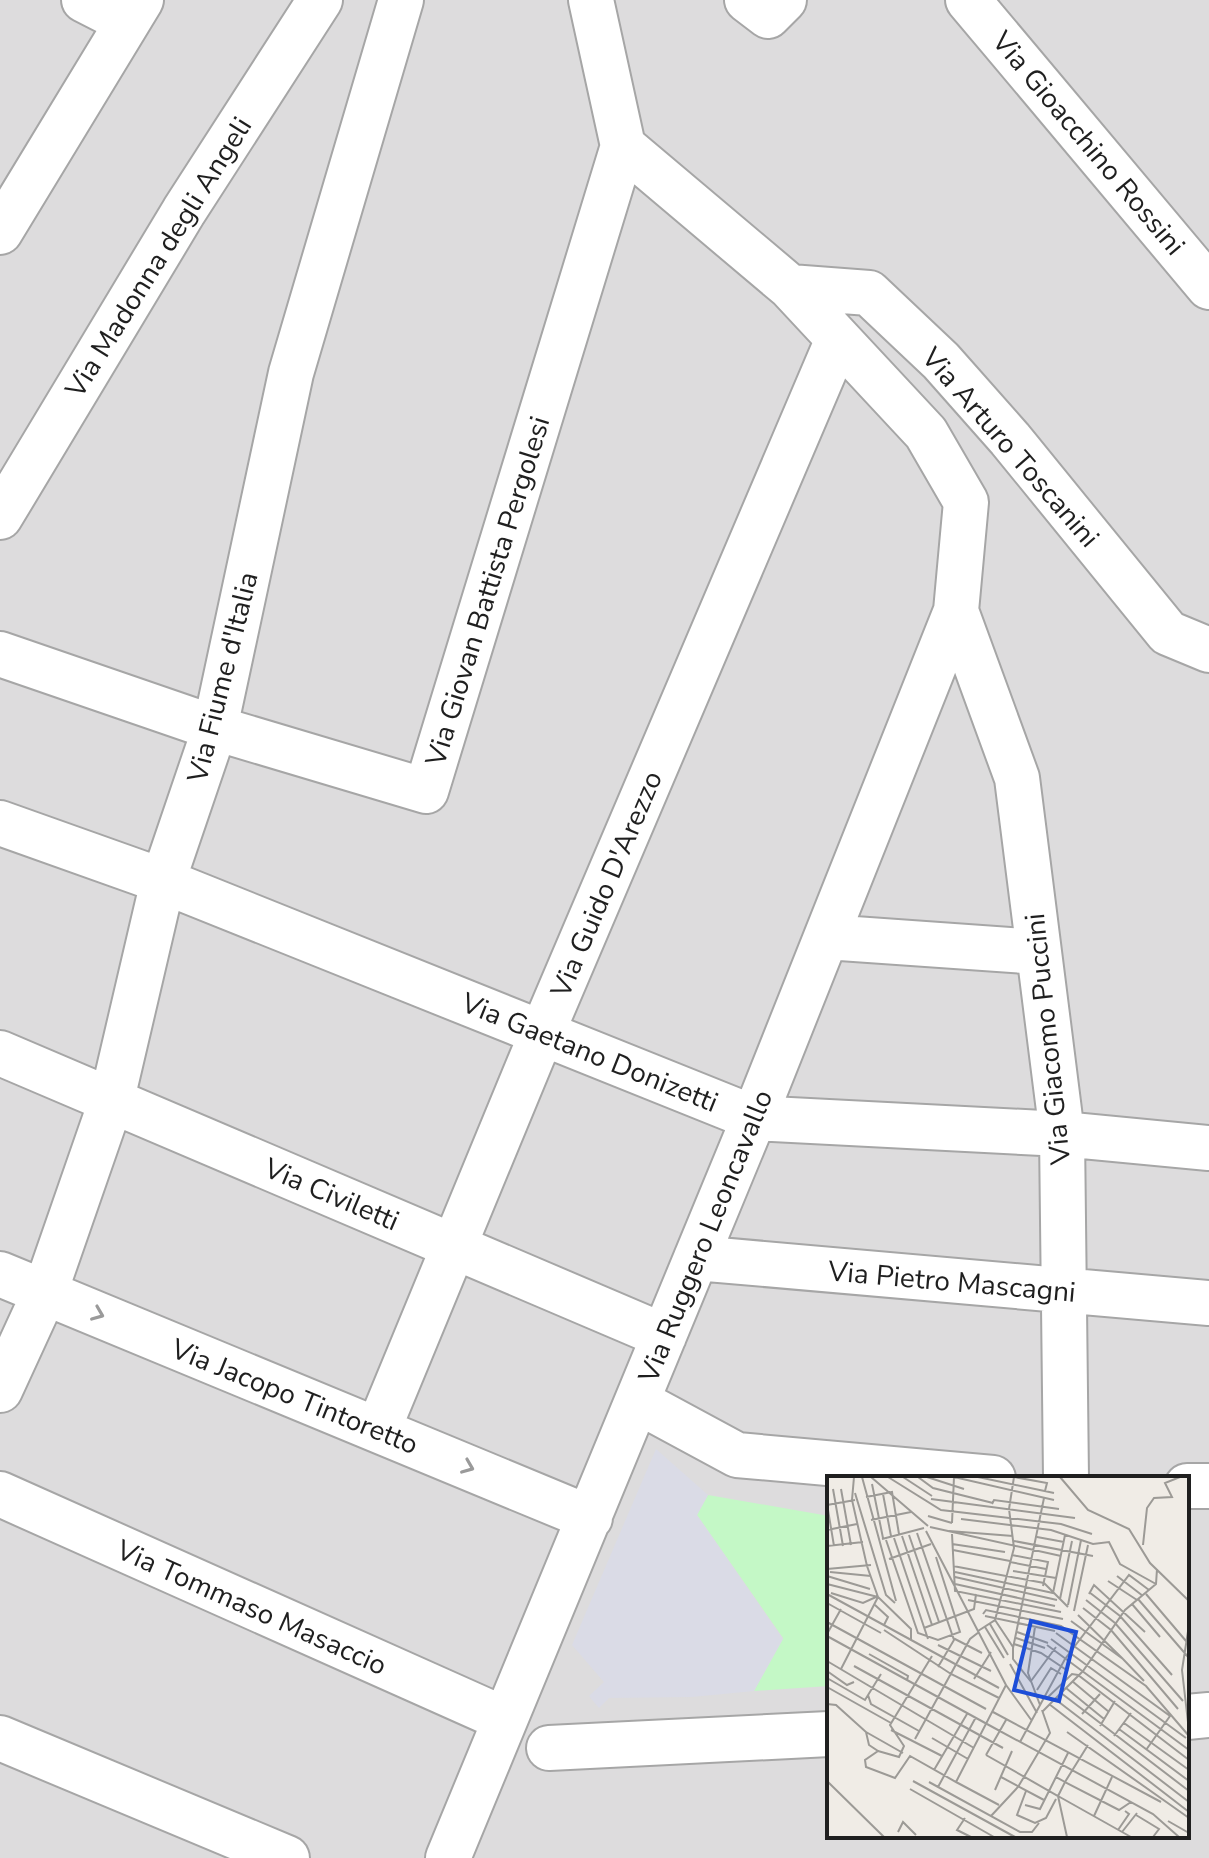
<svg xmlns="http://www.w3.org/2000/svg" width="1209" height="1858" viewBox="0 0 1209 1858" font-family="'Nunito Sans',sans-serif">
  <rect width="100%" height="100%" fill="#f0ece6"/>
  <!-- residential -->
  <path fill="#dddcdd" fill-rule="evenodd" d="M0 0H1209V1858H0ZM829 1478H1187V1836H829Z"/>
  <!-- park -->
  <path fill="#c4f8c6" d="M708 1495 829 1516V1686L754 1691 783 1638 697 1515Z"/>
  <!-- plaza -->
  <path fill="#dadbe6" d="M656 1449 708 1495 697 1515 783 1639 754 1691 692 1697 609 1698 599 1708 589 1696 604 1682 572 1645Z"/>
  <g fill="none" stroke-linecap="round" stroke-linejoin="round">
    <defs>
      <path id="minor" d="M84 0 127 22
        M747 0 768 16 784 0
        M968 0 1209 287
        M0 232 141 0
        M790 287 869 293 941 361 1010 439 1168 633 1209 650
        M0 517 184 211 320 0
        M956 611 1017 778 1062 1134 1066 1478
        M0 654 215 728 426 791 623 146
        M0 823 163 881 754 1118 1062 1134 1209 1148
        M826 937 1039 952
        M0 1053 664 1336
        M696 1258 1209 1303
        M0 1274 590 1518
        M0 1390 45 1292 112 1099 163 881 215 728 291 373 401 0
        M637 1401 737 1455 993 1478
        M378 1430 542 1033 838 339
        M1187 1486H1209
        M0 1494 504 1719
        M1187 1717 1209 1715
        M0 1738 287 1858
        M549 1748 829 1734
        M448 1858 754 1118 956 611 966 502 926 433 790 287 623 146 591 0"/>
    </defs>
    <!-- minor casing -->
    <use href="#minor" stroke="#a6a6a6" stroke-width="48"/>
    <!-- minor -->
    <use href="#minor" stroke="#fff" stroke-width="44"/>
  </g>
  <!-- one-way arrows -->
  <defs><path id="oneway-chevron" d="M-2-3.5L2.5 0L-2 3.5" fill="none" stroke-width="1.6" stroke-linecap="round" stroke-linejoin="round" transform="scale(2)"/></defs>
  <g stroke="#9a9a9a">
    <use href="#oneway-chevron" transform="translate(98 1314) rotate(22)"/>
    <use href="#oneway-chevron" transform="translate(468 1467) rotate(22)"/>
  </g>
  <g text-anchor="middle" stroke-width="8" stroke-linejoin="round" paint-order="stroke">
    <!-- street labels -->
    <g font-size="28" fill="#1f1f1f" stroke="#fff">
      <text transform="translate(1089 143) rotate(50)" y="10">Via Gioacchino Rossini</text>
      <text transform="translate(158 257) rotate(-58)" y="10">Via Madonna degli Angeli</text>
      <text transform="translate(1011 447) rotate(49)" y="10">Via Arturo Toscanini</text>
      <text transform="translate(487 591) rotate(-73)" y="10">Via Giovan Battista Pergolesi</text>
      <text transform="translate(222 677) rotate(-76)" y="10">Via Fiume d'Italia</text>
      <text transform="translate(606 884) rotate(-67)" y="10">Via Guido D'Arezzo</text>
      <text transform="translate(1047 1039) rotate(-96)" y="10">Via Giacomo Puccini</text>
      <text transform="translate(590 1052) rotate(22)" y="10">Via Gaetano Donizetti</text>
      <text transform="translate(332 1194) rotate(23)" y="10">Via Civiletti</text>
      <text transform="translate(705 1236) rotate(-68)" y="10">Via Ruggero Leoncavallo</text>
      <text transform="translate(952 1281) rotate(5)" y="10">Via Pietro Mascagni</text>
      <text transform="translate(295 1396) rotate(22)" y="10">Via Jacopo Tintoretto</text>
      <text transform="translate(252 1607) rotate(24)" y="10">Via Tommaso Masaccio</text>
    </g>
  </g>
  <!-- overview -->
  <g transform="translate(827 1476)">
    <rect width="362" height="362" fill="#f0ece6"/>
    <path fill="none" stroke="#9c9a96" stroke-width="2" d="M27 1 25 24 40 90 51 121 84 153V163M35 1 69 125M44 1 101 50M61 1 114 34 234 48 265 58M76 1 105 20M91 1 106 12 166 27M100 1 137 13M151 1 227 17M187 1 220 7 218 15M233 1 261 34 302 53 323 87 362 125M45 8 56 62M6 13 16 70M14 13 24 69M28 17 59 119 68 127M56 18 64 60M39 21 65 16 72 58M104 23 248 42M0 28 7 70M165 28 167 24 232 33M0 29 28 24M101 40 125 47M134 43 224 54 266 68 282 66 293 88 329 108M44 44 84 36M125 47 127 1 227 24M103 51 234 80M0 54 30 48M122 55 186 60M90 57 127 164 111 191M125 58 128 115 234 136M82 59 112 146M75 60 105 149M210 61 237 66M67 62 101 163M55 63 97 52M59 64 91 157 111 164 133 156 109 81M187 65 266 80M125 68 178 76M316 69 320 32 327 22 345 21 338 7 353 1M0 70 36 66M126 74 183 85M185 79 221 86 216 110M62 83 104 68M183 86 219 93M126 90 217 107 241 131M0 93 44 89M186 95 229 102M3 96 44 100M128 96 226 117 238 59M0 100 43 113M290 100 316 120M128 101 230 124M281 105 310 124M0 108 51 121M128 108 228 130M262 116 293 140 345 199M4 117 36 127 49 121M0 118 172 212M262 118 267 109 318 156M319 118 359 165M233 123 245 65M311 123 362 182M141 124 236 143M259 124 288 147 356 225M0 127 54 157M305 128 333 161M48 129 61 141 57 149M241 129 254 64M256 132 284 154 351 233M247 135 261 69M156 138 159 134 234 150 319 210 362 260M251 139 296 183M158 140 228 155M168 144 186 171M244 145 296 183 317 205M0 146 159 233M163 148 181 179M362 149 355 194 362 255M158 151 177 182M208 151 201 197 213 229M97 152 147 133 149 118M57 154 124 198 172 222M151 155 168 144 187 72 182 33 187 1M190 156 221 167M229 157 343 240 319 274M0 158 14 133M0 160 160 248M126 162 155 177M189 162 218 172M224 163 359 262M187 168 214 177 241 195M111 169 164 195M220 169 362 274M42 178 81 200 80 204M0 185 147 272M183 188 210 237M27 190 176 272M14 193 51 121M0 195 20 209 27 206M0 202 38 224 54 198M147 203 164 176M204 205 229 171M245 205 282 236M205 207 186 183V172L217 22M179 209 205 245M0 211 64 247M239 212 277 243M210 214 224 192 234 198M234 217 362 315M41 219 44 228 92 255M219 223 245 198 251 199 362 284M228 223 362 326M0 228 9 229 39 256 42 269 51 275 38 284 39 291 68 302 83 280 129 306 179 209 99 55M222 228 362 336M216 235 256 195 298 134 329 108 330 93M166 236 334 326M255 238 273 218M297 247 362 294M160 248 326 338 352 361M273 250 288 225M292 253 362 305M64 254 115 280M39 256 76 277M240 256 362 342M287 260 304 237M105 262 141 283M88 263 143 163 152 156M193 266 238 183 302 99 322 114M51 275 72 281 77 270 63 249 105 180M159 279 179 244M159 279 231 320 238 306 292 334 304 326M107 294 140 238M174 301 217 324M229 301 238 306 261 269M0 305 57 361M86 305 188 361M102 306 193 356H205L212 347M129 306 172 329M111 311 149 241M83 313 167 361M168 314 185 275M199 315 190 339 208 347 219 342 229 323M231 320 304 361M231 320 240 361M198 329 213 333 241 277M309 339 332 353 326 361M164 340 191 311 223 257 215 234M267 340 285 301M138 342 130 354 144 361M341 345 362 357M291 354 302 338 298 335M71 356 76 346 89 359M295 356 310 337"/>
    <path fill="#1d4ed8" fill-opacity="0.15" stroke="#1d4ed8" stroke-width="4" d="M204 145 249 156 232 225 187 214Z"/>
    <rect width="362" height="362" fill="none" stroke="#1f1f1f" stroke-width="4"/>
  </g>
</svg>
